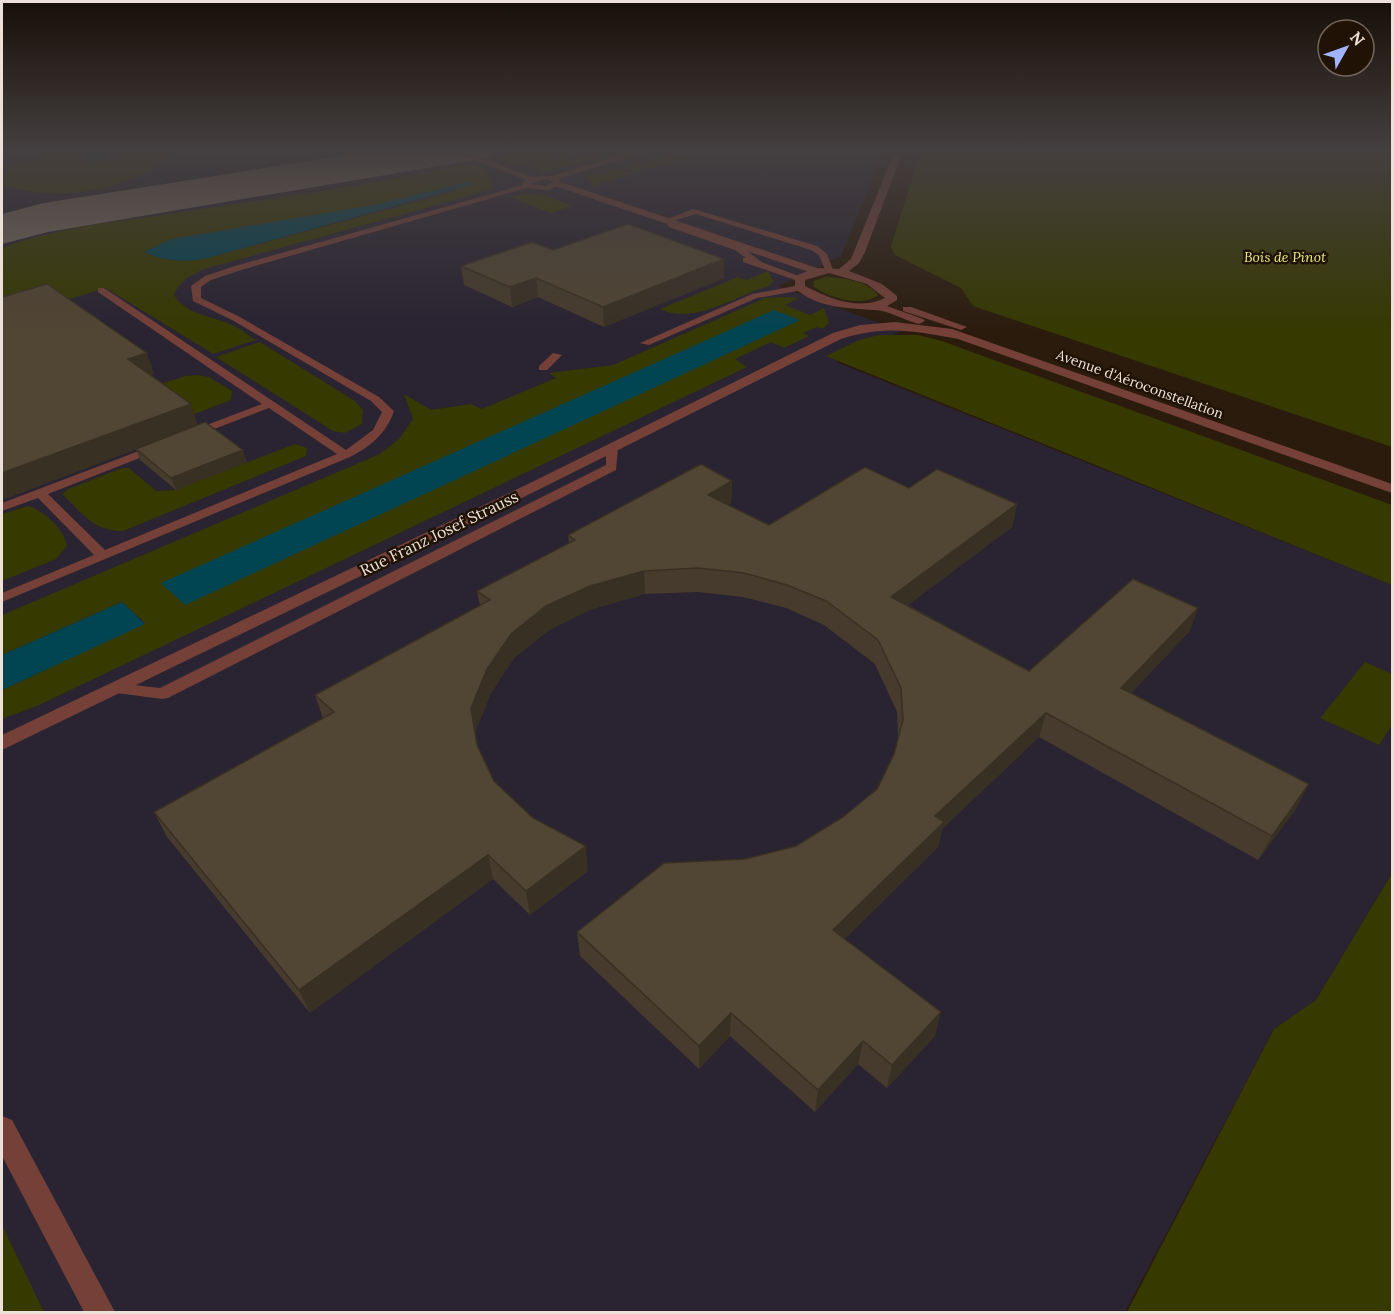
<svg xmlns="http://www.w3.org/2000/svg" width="1394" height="1314" viewBox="0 0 1394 1314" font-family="Lora,serif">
  <rect width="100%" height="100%" fill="#2a1b0d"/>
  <!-- industrial -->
  <path fill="#292332" d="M2 148H885L841 256 778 286 901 331 836 362 1392 585V873L1316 1000 1274 1029 1125 1312H2Z"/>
  <!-- green -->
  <path fill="#363900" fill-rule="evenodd" d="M34 148H75L87 162 102 161 114 151 111 148H175L174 153C132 191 55 204 2 184V178L11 165 48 157Z
    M518 148H586L568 151 554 159 563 158 571 162C587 148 611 148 632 148L544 173 536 168 487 157Z
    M922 148H1392V447L973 306 961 288 895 255 891 246Z
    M670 154 680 159 638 172 626 167Z
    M467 163 484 168 493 186 491 190 204 269C190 276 180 280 174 295 186 316 216 316 236 327 243 330 249 336 256 340L213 354 106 288 2 319V248C57 227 117 222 175 213 273 198 371 186 467 163ZM468 182 449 193 207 258C184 263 166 262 144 252L172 239 375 205Z
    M617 169 632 174 594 186 588 179 590 174Z
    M523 194 547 196 572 206 550 213 510 197Z
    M768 271 774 281 767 287C734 296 694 326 660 309L738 277 747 280Z
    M825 277C841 277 870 282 878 295 863 308 828 298 813 286L814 281Z
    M787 297 799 298 785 305 810 315 824 308 829 323 822 329 817 327 803 333 809 336 784 348 771 342 735 359 747 367 37 706 2 719V690L145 623 122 602 2 655V615L380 454 399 439 413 419 404 394 431 410 471 404 482 409 556 378 549 373 613 365 765 298Z
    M879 335H918L942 341 1392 505V585L826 356 859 340Z
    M260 342 355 401 363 410 362 424 345 433 333 431 216 357Z
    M198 375 209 377 232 391 231 400 187 417 147 388 186 376Z
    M295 444 307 448 306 456 123 531C93 531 83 514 62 494L68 489 122 468H129L156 491 175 490Z
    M28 506C42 509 66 531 67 546L56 559 2 581V514Z
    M1365 662 1392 674V725L1379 745 1320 718Z
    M1392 873V1312H1127L1274 1029 1316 1000Z
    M2 1225 44 1312H2Z"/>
  <!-- water -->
  <path fill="#014452" d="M75 148H111L114 157 87 162Z
    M468 182 474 184 207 258C183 263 167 261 144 252L172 239 375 205Z
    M774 310 800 320 185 605 161 583Z
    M122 602 145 624 2 690V655Z"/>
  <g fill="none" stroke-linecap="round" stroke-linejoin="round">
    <!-- taxiway -->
    <path fill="#776a5e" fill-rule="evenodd" d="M392 148H494L489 157 474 160 48 232 2 244V214L44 203Z"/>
    <!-- service -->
    <path fill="#744038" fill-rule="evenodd" d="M444 148H455L532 177 552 176 643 148H655L559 179 562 183 549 190 527 188 241 270 211 280 201 287V298L238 316 379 397 394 411C386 434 371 446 350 457L2 602V593L94 555 38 498 2 511V503L152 446H160V450L48 494 105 550 337 454 269 408 196 436H188V432L262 404 98 292V288H104L346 450 373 430 382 412 371 401 232 320 193 301 191 286 205 276 235 266 523 185 521 183 526 180ZM547 179 554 182 545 186 529 184Z
      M693 209 817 246 827 254 833 270 826 272 819 255 811 250 696 214 673 221 741 246 764 264 757 266 735 250 669 227 664 220Z
      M800 285 803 286V290L757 298 649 345 640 343 752 294Z
      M553 353 562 355 547 370H539V366Z
      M612 445 618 448 616 470 168 698 162 699 117 693 109 688 117 683 160 688 606 465V448Z"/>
    <!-- minor -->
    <path fill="#744038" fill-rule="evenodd" d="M558 181 820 269 821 271 812 273 555 186 554 184Z
      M743 258H751L804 278 795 280 743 262Z"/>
    <!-- tertiary -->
    <path fill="#744038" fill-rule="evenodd" d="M896 148H904L865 252 859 263 849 271 882 284 897 296V300L887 306 923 319 925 321 919 324C905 321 889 310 874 310 848 308 815 308 795 288V276L816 268 839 269 851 259ZM829 273 867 284 885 298C859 311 830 299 805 286V280Z
      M903 307H911L967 327 961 330 903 311Z
      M895 322 952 329 1392 484V493L958 339C913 331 886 325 841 339L538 490 2 750V735L528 484 833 333 860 325Z
      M2 1116 12 1120 115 1312H84L2 1156Z"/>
  </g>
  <!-- wall -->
  <path fill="#463b2c" d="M553 250 724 278 604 327 538 297 512 307 464 285 461 266Z
    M2 297 154 374 150 375 198 425 247 462 176 490 140 460 136 449 2 500Z
    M732 481 731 503 728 505 769 525 909 488 1017 504 1012 527 908 605 1029 671 1198 608 1189 632 1131 693 1296 809 1258 860 1039 737 942 829 938 847 844 939 935 1036 887 1088 858 1064 815 1112 730 1036 699 1069 580 956 577 932 745 859 796 846 843 817 877 789 894 754 898 737 897 712 875 664 824 625 786 608 743 597 698 592 645 594 592 609 549 630 514 658 491 693 475 732 478 746 494 781 588 871 530 915 493 879 310 1013 167 837 154 812 323 719 315 695 480 606 477 591 569 543 568 535Z"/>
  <!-- shaded-wall -->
  <path fill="#393024" d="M724 259V278L604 327 603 307Z
    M536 278 538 297 512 307 510 287Z
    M147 353 154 374 136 380 128 359Z
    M191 404 198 426 2 500V473Z
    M243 450 247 462 176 490 171 478Z
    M732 481 731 503 708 518V495Z
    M1017 504 1012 527 888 620 891 597Z
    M644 571 645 594 592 609 549 630 514 658 491 693 475 732 471 708 487 669 511 634 546 606 590 586Z
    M1198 608 1189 632 1112 712 1121 688Z
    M1046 713 1039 737 942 829 938 847 829 955 833 930 935 816Z
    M1309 784 1296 809 1258 860 1272 836Z
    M586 846 588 871 530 915 526 891Z
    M488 855 493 879 310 1013 299 990Z
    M941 1012 935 1036 887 1088 892 1065Z
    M731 1013 730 1036 699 1069V1046Z
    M863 1041 858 1064 815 1112 818 1090Z"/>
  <!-- building -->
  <path fill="#514533" stroke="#393024" stroke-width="1.5" d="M628 224 724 259 603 307 536 278 510 287 461 266 532 242 553 250Z
    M47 284 147 353 128 359 191 404 2 473V297Z
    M205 422 243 450 171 478 136 449Z
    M701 464 732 481 708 495 769 525 865 467 909 488 937 469 1017 504 891 597 1029 671 1133 579 1198 608 1121 688 1309 784 1272 836 1046 713 935 816 944 822 833 930 941 1012 892 1065 863 1041 818 1090 731 1013 699 1046 577 932 664 863 745 859 796 846 843 817 877 789 894 754 903 720 901 688 878 640 826 601 787 585 744 573 698 568 644 571 590 586 546 606 511 634 487 669 471 708 477 745 494 781 533 818 586 846 526 891 488 855 299 990 154 812 334 712 315 695 490 600 477 591 575 540 568 535Z"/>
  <!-- sky -->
  <linearGradient id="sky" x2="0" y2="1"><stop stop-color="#170f07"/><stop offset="0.45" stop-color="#443f40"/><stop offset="1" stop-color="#443f40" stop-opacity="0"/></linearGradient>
  <rect width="1394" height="332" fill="url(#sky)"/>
  <g text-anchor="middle" stroke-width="5" stroke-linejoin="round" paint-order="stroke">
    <!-- far-park labels -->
    <g font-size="14" font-style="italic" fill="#e5ee7f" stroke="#201205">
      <text x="1285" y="262">Bois de Pinot</text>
    </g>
    <!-- far-street labels -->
    <g font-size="14" fill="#ece1d8" stroke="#201205">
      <text transform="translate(1140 384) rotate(20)" y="5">Avenue d'Aéroconstellation</text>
    </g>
    <!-- street labels -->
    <g font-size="16" fill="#ece1d8" stroke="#201205">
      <text transform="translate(439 533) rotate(-26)" y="6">Rue Franz Josef Strauss</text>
    </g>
  </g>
  <!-- border -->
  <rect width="1394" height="1314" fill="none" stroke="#ece1d8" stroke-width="6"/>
  <!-- north arrow -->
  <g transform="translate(1346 48) rotate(50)"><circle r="28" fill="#201205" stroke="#726559" stroke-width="1.5"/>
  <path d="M0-4.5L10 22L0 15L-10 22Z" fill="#a0b3fd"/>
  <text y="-9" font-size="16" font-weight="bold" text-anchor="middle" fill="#ece1d8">N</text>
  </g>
</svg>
